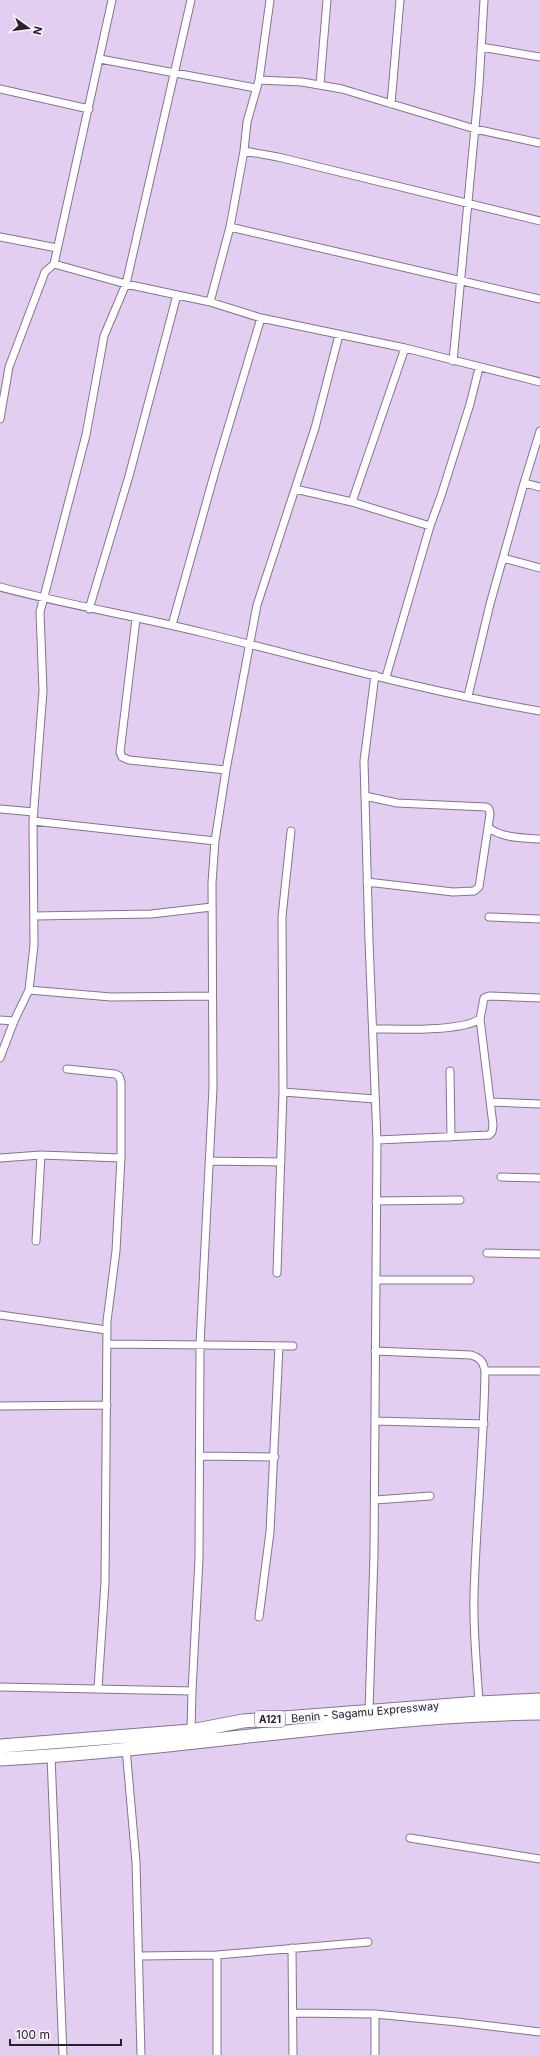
<svg xmlns="http://www.w3.org/2000/svg" width="540" height="2055" viewBox="0 0 540 2055" font-family="Inter,sans-serif">
  <rect width="100%" height="100%" fill="#e1cef1"/>
  <g fill="none" stroke-linecap="round" stroke-linejoin="round">
    <defs>
      <path id="street" d="M112 0 54 264 126 284 210 302 261 318 405 348 540 382
        M481 47 540 57
        M100 59 256 88
        M259 80 302 82 342 89 475 129 540 143
        M320 84 327 0
        M0 89 89 109
        M391 104 400 0
        M244 151 278 157 540 221
        M230 227 540 299
        M0 237 57 248
        M210 302 230 227 244 151 247 122 259 80 270 0
        M405 348 352 502 430 526
        M453 361 479 85 484 0
        M0 419 9 367 45 272 54 264
        M524 483 540 431
        M295 489 352 502
        M503 558 540 568
        M0 587C67 605 136 616 204 633 315 660 427 692 540 711
        M89 609 129 476 177 295
        M136 619 120 752 122 757 129 760 226 770
        M172 625 216 468 261 318
        M386 677 430 526 441 496 470 404 479 368
        M468 696 490 604 524 483 540 487
        M365 796 397 803 486 807 489 809 490 814 479 887 474 891 453 892 367 882
        M0 809 34 812
        M33 821 215 841
        M488 827C500 838 524 838 540 839
        M34 916 151 914 212 907
        M489 917 540 919
        M29 990 111 997 212 996
        M0 1020 14 1021
        M373 1029C398 1029 461 1032 480 1019
        M0 1058 14 1021 29 990 34 945 33 821 43 691 40 612 86 435 104 336 126 284 191 0
        M67 1069 115 1074 119 1076 121 1082V1158L116 1251 107 1321 105 1583 98 1688
        M450 1071 451 1137
        M283 1092 375 1099
        M491 1102 540 1104
        M377 1140 489 1135 492 1132 493 1125 480 1019 484 998 489 996 540 998
        M0 1158 41 1155 121 1158
        M210 1161 281 1162
        M501 1177 540 1178
        M376 1201 460 1200
        M36 1241 41 1155
        M487 1253 540 1254
        M277 1273 283 1092 282 917 291 831
        M376 1280H470
        M0 1315 107 1330
        M107 1344 293 1346
        M375 1351 471 1355C480 1358 483 1361 485 1371 484 1446 476 1521 474 1596 473 1632 477 1667 479 1703
        M485 1371H540
        M0 1406 107 1405
        M376 1421 484 1424
        M200 1456 275 1457
        M375 1500 430 1496
        M259 1617 270 1532 279 1346
        M0 1687 192 1691 191 1731
        M192 1691 199 1559 200 1344 213 1088 212 883 215 841 226 770 257 605 315 428 339 335
        M369 1711 374 1555 377 1140 369 941 364 761 375 675
        M126 1748 136 1862 141 2055
        M51 1756 63 2055
        M410 1838 540 1859
        M292 1948 293 2055
        M217 1955 368 1942
        M139 1956 217 1955V2055
        M293 2013 375 2014 457 2022 540 2032
        M375 2055V2014"/>
      <path id="highway" d="M0 1746 191 1731 243 1721 479 1703 540 1700
        M0 1759C180 1750 359 1716 540 1713"/>
    </defs>
    <!-- street casing -->
    <use href="#street" stroke="#857393" stroke-width="9"/>
    <!-- highway casing -->
    <use href="#highway" stroke="#857393" stroke-width="15"/>
    <!-- street -->
    <use href="#street" stroke="#fff" stroke-width="7"/>
    <!-- highway -->
    <use href="#highway" stroke="#fff" stroke-width="13"/>
  </g>
  <g text-anchor="middle" stroke-width="3" stroke-linejoin="round" paint-order="stroke">
    <!-- shield labels -->
    <rect fill="#faf6fd" stroke="#67606b" stroke-width="1" x="255" y="1711" width="30" height="16" rx="3"/>
    <g font-size="10" font-weight="bold" fill="#28202d">
      <text x="270" y="1723">A121</text>
    </g>
    <!-- street labels -->
    <g font-size="11" fill="#28202d" stroke="#faf6fd">
      <text transform="translate(365 1712) rotate(-5)" y="4">Benin - Sagamu Expressway</text>
    </g>
  </g>
  <!-- north arrow -->
  <g transform="translate(28 28) rotate(104)" stroke="#faf6fd" stroke-width="3" paint-order="stroke">
  <path d="M0-3L7 15L0 10L-7 15Z" fill="#28202d"/>
  <text y="-6" font-size="11" font-weight="bold" text-anchor="middle" fill="#28202d">N</text>
  </g>
  <!-- scale -->
  <path d="M10 2039v6h111v-6" fill="none" stroke="#28202d" stroke-width="2"/>
  <text x="16" y="2039" font-size="12" fill="#28202d" stroke="#faf6fd" stroke-width="3" paint-order="stroke">100 m</text>
</svg>
